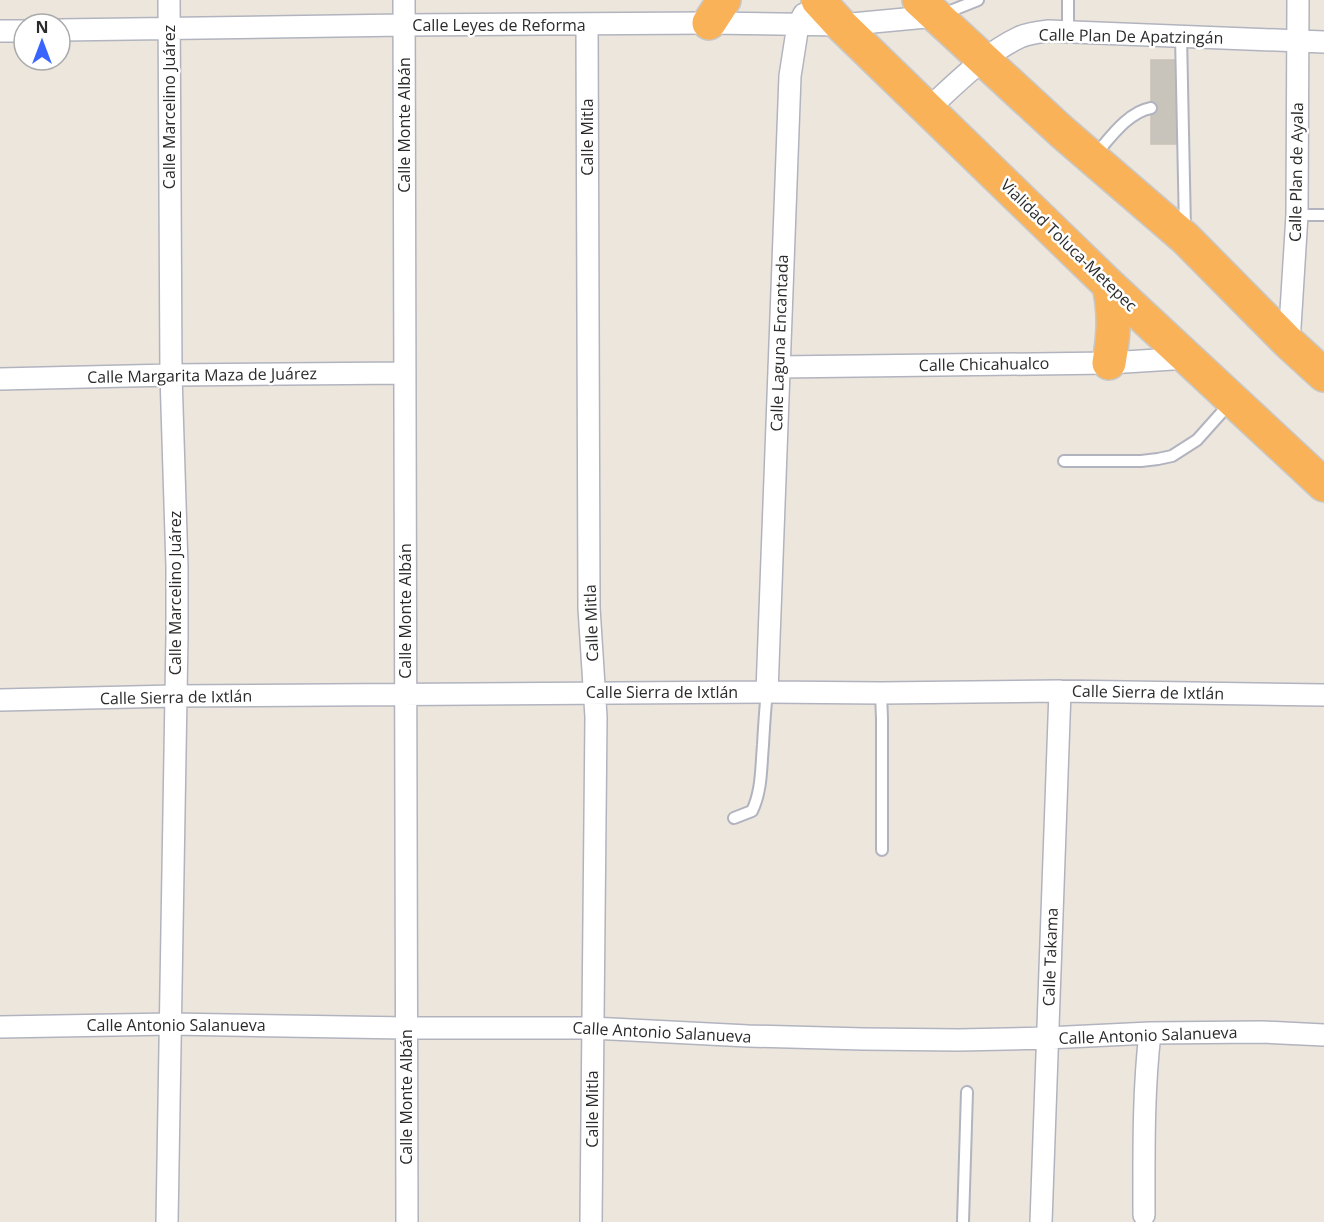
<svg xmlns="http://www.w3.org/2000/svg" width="1324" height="1222" viewBox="0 0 1324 1222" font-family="'Open Sans',sans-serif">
  <rect width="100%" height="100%" fill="#ede6dd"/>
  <!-- building -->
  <path fill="#c9c4bb" stroke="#c9c1b6" stroke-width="1.5" d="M1151 60H1179V144H1151Z"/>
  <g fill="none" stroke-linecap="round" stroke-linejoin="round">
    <defs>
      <path id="service" d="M1068 0V31
        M943 14 978 0
        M1181 36 1185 229
        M1095 155C1110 138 1128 112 1151 108
        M1297 215H1324
        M1064 461H1141L1158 459 1172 456 1197 440 1231 402
        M881 693 882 719V850
        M734 818 752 811C762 791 761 766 763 745 764 727 765 709 767 692
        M963 1222 967 1092"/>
      <path id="minor" d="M404 0 407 1222
        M587 24 589 608 596 717 591 1222
        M60 30 404 25 709 23 841 25 937 16
        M0 31H24
        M928 109C957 83 984 54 1020 37 1029 33 1039 32 1048 31L1324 42
        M1289 343 1297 215 1298 0
        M779 367 1109 363 1189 358
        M0 379 171 375 405 373
        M767 692 790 76 798 25 804 14
        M0 700 175 696 767 692 881 693 1060 691 1324 695
        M0 1027 171 1024 406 1028H592L748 1036 863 1039 959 1040 1047 1038 1150 1033 1262 1032 1324 1035
        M1144 1215C1144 1154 1143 1093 1150 1033
        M167 1222 177 636V567L171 375 169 0
        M1041 1222 1060 691"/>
      <path id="trunk" d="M818 0 841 25 1109 285 1324 485
        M919 0 1062 132 1185 238 1289 343 1324 375
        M709 23 724 0
        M1109 285C1115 314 1114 334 1109 363"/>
    </defs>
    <!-- service casing -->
    <use href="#service" stroke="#b1b4bf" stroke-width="14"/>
    <!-- minor casing -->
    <use href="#minor" stroke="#b1b4bf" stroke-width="24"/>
    <!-- trunk casing -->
    <use href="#trunk" stroke="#c8c8c8" stroke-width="36"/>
    <!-- service -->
    <use href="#service" stroke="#fff" stroke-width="10"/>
    <!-- minor -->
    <use href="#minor" stroke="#fff" stroke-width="21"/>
    <!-- trunk -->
    <use href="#trunk" stroke="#fab258" stroke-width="33"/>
  </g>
  <g text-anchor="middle" stroke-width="5" stroke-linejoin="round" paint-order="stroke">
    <!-- street labels -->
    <g font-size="16" fill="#2b2b2b" stroke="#fff">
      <text x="499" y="31">Calle Leyes de Reforma</text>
      <text transform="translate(1131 36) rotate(1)" y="6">Calle Plan De Apatzingán</text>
      <text transform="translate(169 107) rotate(-90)" y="6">Calle Marcelino Juárez</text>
      <text transform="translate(404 125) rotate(-90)" y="6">Calle Monte Albán</text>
      <text transform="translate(587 137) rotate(-90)" y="6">Calle Mitla</text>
      <text transform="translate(1296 172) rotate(-89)" y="6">Calle Plan de Ayala</text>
      <text transform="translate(1069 245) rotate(44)" y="6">Vialidad Toluca-Metepec</text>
      <text transform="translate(779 343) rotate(-88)" y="6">Calle Laguna Encantada</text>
      <text transform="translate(984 364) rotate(-1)" y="6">Calle Chicahualco</text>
      <text transform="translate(202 375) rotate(-1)" y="6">Calle Margarita Maza de Juárez</text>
      <text transform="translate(175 593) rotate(-90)" y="6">Calle Marcelino Juárez</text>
      <text transform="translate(405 611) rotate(-90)" y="6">Calle Monte Albán</text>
      <text transform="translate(591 623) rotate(-92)" y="6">Calle Mitla</text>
      <text x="662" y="698">Calle Sierra de Ixtlán</text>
      <text transform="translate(1148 692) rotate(1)" y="6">Calle Sierra de Ixtlán</text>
      <text transform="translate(176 697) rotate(-1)" y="6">Calle Sierra de Ixtlán</text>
      <text transform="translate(1050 957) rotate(-88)" y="6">Calle Takama</text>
      <text x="176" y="1031">Calle Antonio Salanueva</text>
      <text transform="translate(662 1032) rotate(3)" y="6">Calle Antonio Salanueva</text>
      <text transform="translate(1148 1035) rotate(-2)" y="6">Calle Antonio Salanueva</text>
      <text transform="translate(406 1097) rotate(-90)" y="6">Calle Monte Albán</text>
      <text transform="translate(592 1109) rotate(-90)" y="6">Calle Mitla</text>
    </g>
  </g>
  <!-- north arrow -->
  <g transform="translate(42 42)"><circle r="28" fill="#ffffff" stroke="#aaaaaa" stroke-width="1.5"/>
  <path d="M0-4.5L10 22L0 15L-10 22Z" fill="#3965fe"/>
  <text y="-9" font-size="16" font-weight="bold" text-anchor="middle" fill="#2b2b2b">N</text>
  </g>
</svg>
